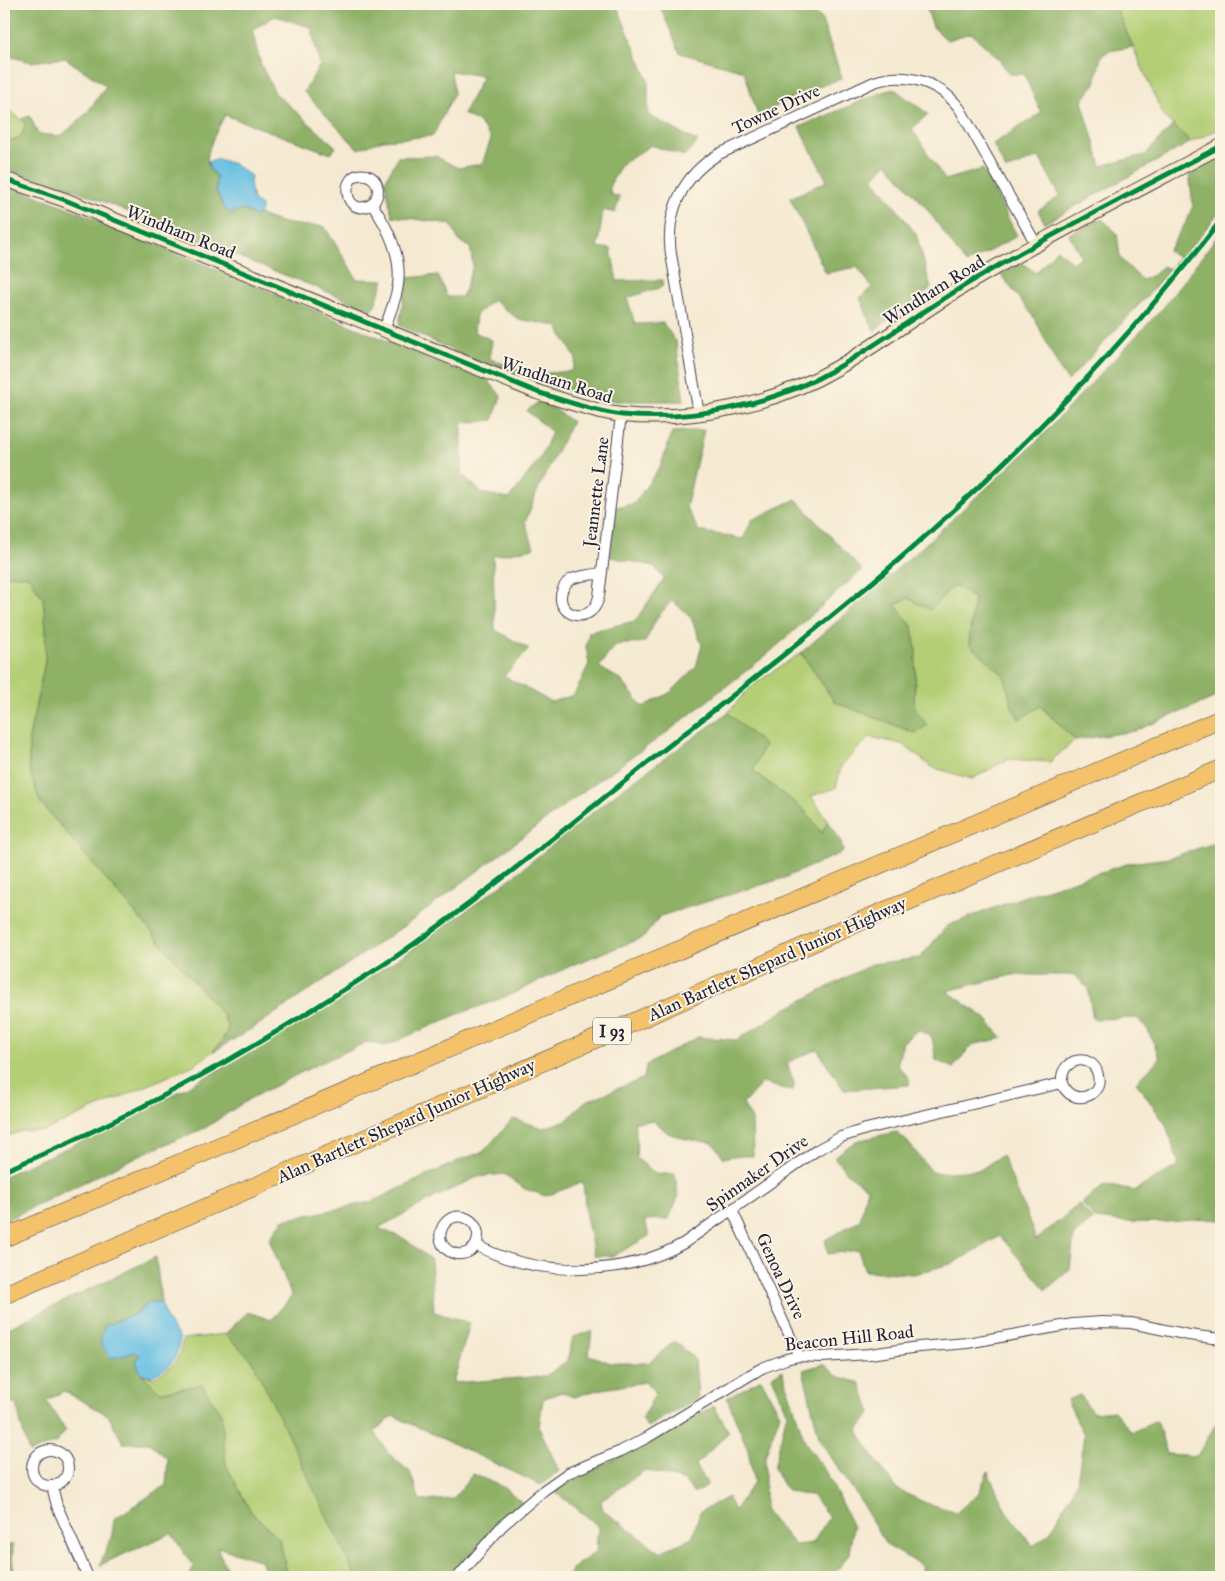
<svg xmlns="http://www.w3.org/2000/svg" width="1225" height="1581" viewBox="0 0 1225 1581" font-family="'IM FELL Great Primer',serif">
  <rect width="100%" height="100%" fill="#fcf5e5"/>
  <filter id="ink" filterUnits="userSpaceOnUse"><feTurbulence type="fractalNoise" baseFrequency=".02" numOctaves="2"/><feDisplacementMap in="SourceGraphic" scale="10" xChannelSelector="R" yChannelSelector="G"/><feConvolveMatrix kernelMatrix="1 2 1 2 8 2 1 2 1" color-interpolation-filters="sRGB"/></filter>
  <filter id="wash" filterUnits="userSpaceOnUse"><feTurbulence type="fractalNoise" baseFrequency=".0096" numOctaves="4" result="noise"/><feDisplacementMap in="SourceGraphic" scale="20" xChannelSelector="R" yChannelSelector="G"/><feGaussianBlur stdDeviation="1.12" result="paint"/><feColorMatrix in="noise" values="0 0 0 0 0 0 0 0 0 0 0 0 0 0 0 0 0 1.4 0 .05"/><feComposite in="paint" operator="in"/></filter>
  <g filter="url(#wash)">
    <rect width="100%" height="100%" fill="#f5e9d1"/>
    <!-- green -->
    <path fill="#b3ce74" stroke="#6a7858" d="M1114 4H1221V128L1191 142 1164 117Z
      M4 84C8 93 4 97 7 105 10 113 19 117 25 123 23 139 18 139 4 142Z
      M11 575 28 576 43 598 46 628 45 662 29 738V769L40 802 222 1014 228 1027C221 1046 212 1052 196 1064L44 1131H22L4 1137V579Z
      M954 585 974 597 969 644 1004 675 1012 706 1019 719 1040 706 1075 740 1050 762 1008 759 972 779 932 767 902 744 870 737 841 766 836 788 811 796 828 821 822 833 804 810 753 771 764 745 728 713 749 687 801 653 835 702 915 733 927 725 914 708 916 650 912 626 895 605 908 598 930 609Z
      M225 1334 252 1359 356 1577H288L279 1538 251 1512 226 1465 221 1414 202 1385 160 1392 142 1374 154 1378C175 1365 178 1363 183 1339Z"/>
    <!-- forest -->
    <path fill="#8eb166" stroke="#586a50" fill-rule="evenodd" d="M4 4H616L648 80V115L698 142 684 156 651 145 621 165 610 185V194L620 197 615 213 603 210 598 247 611 249 617 281 663 280 662 287 627 298 635 324 663 323 676 342 684 401H615L530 383 535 374 572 371 576 359 557 326 518 319 493 300 476 315 474 332 492 340 490 359 518 369 513 379 399 325 407 278 438 275 447 297H462L473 266 470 247 459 241 451 224 392 216 385 181 398 157 435 156 458 168 482 164 491 139 479 122 463 114 483 76 451 71 454 93 433 136 383 140 358 149 304 92 320 65 311 27 275 16 252 30 261 65 275 93 336 147 331 154 225 115C219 127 202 155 209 168 210 171 215 174 217 177L216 190 224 208 237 212C244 208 249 212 255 216L259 214C280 225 301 226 324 226L348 264 356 279 384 280 373 310 179 233 76 190 4 169V142C18 139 23 139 25 123L21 119 30 116 38 134 61 136 87 113 106 86 65 58 31 62 4 55Z
      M659 4H801L821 18 842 78 797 95 758 116 744 71 680 53Z
      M925 4H1114L1133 47 1109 51 1101 56 1095 83 1082 101 1101 166 1145 155 1173 125 1191 142 1045 223 1038 211 1060 196 1039 157 1006 170 993 144 1041 113 1024 74H1010L997 57 971 33 947 40 933 27Z
      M893 88 928 114 912 129 945 180 983 169 1017 236 966 264 927 209 887 163 873 178 916 234 931 288 874 331 860 298 872 287 857 267 826 273 790 198 827 181 799 127Z
      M1221 155V210L1185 255 1068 381 1059 368 1035 319 1001 275 1022 263 1036 273 1057 249 1072 263 1081 256 1069 234 1102 219 1117 233 1120 258 1142 280 1155 274 1163 266 1169 269 1179 258 1168 251 1185 224 1193 206 1189 171Z
      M4 184 62 205 452 368 488 380 501 396 493 420 462 423V474L482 493 509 499 541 457 552 432 527 411 542 399 572 422 539 487 525 522 534 548 493 556 495 630 529 649 504 676 551 702 574 695 589 664 586 647 589 632 635 621 664 579 654 566 610 557 615 507 634 504 661 465 672 432 704 430 686 507 699 531 743 539 752 520 796 499 862 570 769 653 666 733 589 787 414 919 261 1023 213 1052 223 1041 228 1027 222 1014 40 802 29 769V738L45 662 46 628 43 598 28 576 11 575 4 579ZM672 600 691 618 702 645 696 667 671 692 643 707 621 680 599 667 615 645 645 642 657 618Z
      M1221 231V695L1135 731 1075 740 1041 706 1019 719 1012 706 1004 675 969 644 974 598 954 585 930 610 908 598 895 605 912 626 916 650 914 708 927 725 915 733 835 702 801 653 921 548 1033 445 1164 307Z
      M728 713 764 745 753 771 804 810 822 833 828 821 841 841 843 852 784 878 660 916 644 937 577 963 510 995 456 1015 385 1046 367 1042 314 1066 249 1099 205 1128 142 1154 4 1221V1176L91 1137 180 1091 265 1044 399 958 506 882 622 789Z
      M1221 841V1220C1201 1218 1186 1221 1166 1222 1142 1223 1119 1222 1095 1219L1082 1203 1105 1185 1134 1191 1179 1165 1166 1125 1136 1082 1160 1058 1148 1030 1137 1018 1093 1019 1088 989 1075 975H1012L947 991 984 1017 1003 1038 972 1045 953 1068 936 1060 932 1037 918 1030 903 1042 897 1065 909 1078V1085L844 1090 817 1049 787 1063 794 1083 793 1091 762 1083 743 1104 752 1120 753 1156H731L724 1158 713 1143 686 1139 668 1133 654 1121 634 1122 637 1141 636 1158 656 1174H675L678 1197 669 1219 645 1220 649 1236 613 1256H594L586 1216 583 1182 546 1196 525 1189 504 1174 477 1177 432 1199 378 1228 405 1239 431 1260 434 1312 470 1323 453 1383 546 1376 568 1360 573 1337 592 1331 589 1355 611 1363H648L675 1341 695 1360 698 1398 647 1427 642 1418 656 1393 645 1382 597 1390 574 1397 561 1392 543 1399 539 1427 559 1471 541 1485 394 1416 374 1431 388 1453 410 1472 420 1501 453 1499 473 1474 505 1488 524 1504 498 1525 453 1577H356L252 1360 225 1334 248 1312 271 1320 292 1296 269 1239 283 1220 371 1202 462 1159 483 1152 513 1119 543 1128 567 1120 584 1102 644 1078 646 1065 698 1037 737 1040 786 1009 872 964 920 958 947 926 1028 895 1130 863 1169 858Z
      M896 1132 906 1140 933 1173 980 1170 1002 1155 1027 1215 1036 1240 1079 1204 1093 1220 1074 1235 1070 1269 1046 1290 1000 1236 954 1263 914 1274 865 1271 858 1250 828 1254 825 1240 860 1220 867 1188 848 1174 834 1157 856 1141Z
      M156 1257 161 1302H151L134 1314 105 1326 124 1356 134 1352 140 1354 136 1362 142 1374 160 1392 202 1385 221 1414 226 1465 251 1512 279 1538 288 1577H266L262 1561 217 1547 230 1577H190L193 1566 171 1533 100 1565 112 1535 114 1519 166 1485 168 1459 149 1443H123L108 1415 64 1391 46 1401 66 1430 57 1442 29 1453 20 1421 17 1403 4 1407V1330Z
      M824 1364 837 1376 860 1383 871 1413 858 1430 872 1455 898 1490 926 1503 957 1512 978 1494 988 1472 1006 1511 1033 1546 1050 1533 1077 1482 1084 1435 1067 1400 1080 1395 1093 1413 1114 1411 1132 1432 1157 1421 1167 1454 1197 1456 1221 1415V1577H922L921 1565 886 1545 858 1497 820 1441 803 1370Z
      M782 1370 805 1442 827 1474 853 1527 849 1554 832 1577H568L571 1569 596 1552 598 1525 554 1491 714 1406 729 1432 696 1465 708 1485 694 1494 685 1481 645 1470 601 1501 603 1510 660 1552 692 1538 700 1512 728 1497 734 1511 754 1482 748 1450 727 1398 761 1379 780 1414 765 1456V1511L795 1545 813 1543 829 1517 812 1495C785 1493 786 1492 774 1468L787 1412 772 1376Z
      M4 1545H13L12 1560 15 1575 19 1577H4Z"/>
    <!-- water -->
    <path fill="#65bfe3" stroke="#44708f" d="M218 159 234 164 251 176 250 183 253 201 261 206V210L259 214 255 216C244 208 243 210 231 213L224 208 216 190 217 177 209 168 208 162Z
      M151 1302H161L167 1320 180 1339C176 1361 172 1366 152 1376L141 1373 136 1362 140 1355 134 1352 124 1356 110 1358C100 1343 98 1343 105 1326L134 1314Z"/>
  </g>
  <g filter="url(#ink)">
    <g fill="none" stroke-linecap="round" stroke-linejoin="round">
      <defs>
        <path id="street" d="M372 204C381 195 380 179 366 175 338 169 343 221 372 204 388 228 402 255 398 285 396 300 389 315 384 330
          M699 414 671 254C665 212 683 175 719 154L874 82C906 71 940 82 960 109L1036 244
          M602 573C593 575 580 575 572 579 567 581 564 586 562 591 554 616 593 628 599 596L621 415
          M732 1210 799 1356
          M476 1245C486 1222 456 1205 443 1226 431 1247 461 1266 476 1245 537 1278 624 1277 684 1243L817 1150 841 1137 866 1129 1062 1083C1070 1107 1104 1098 1098 1075 1093 1051 1059 1058 1062 1083
          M32 1468a18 18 0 1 1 36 0a18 18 0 1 1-36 0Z
          M52 1486 57 1506 88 1577
          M458 1577 502 1526 544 1490 568 1473 621 1451 648 1437 750 1375 762 1368 786 1359 799 1356 821 1357 870 1354 919 1347 967 1343 1073 1324 1102 1322 1131 1323 1189 1335 1221 1339"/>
        <path id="secondary" d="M4 179 65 200 537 392C562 400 596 412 622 415 692 422 776 404 837 368 885 340 929 306 977 278 1057 231 1140 189 1221 146"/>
        <path id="highway" d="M4 1238 1221 719
          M4 1295 607 1034 866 919 1221 769"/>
      </defs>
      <!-- street casing -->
      <use href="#street" stroke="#424052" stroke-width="12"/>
      <!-- secondary casing -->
      <use href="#secondary" stroke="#424052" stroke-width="16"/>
      <!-- highway casing -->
      <use href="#highway" stroke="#424052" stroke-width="19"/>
      <!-- street -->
      <use href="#street" stroke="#fff" stroke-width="10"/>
      <!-- secondary -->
      <use href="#secondary" stroke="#fae7c3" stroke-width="14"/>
      <!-- highway -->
      <use href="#highway" stroke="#f3c26a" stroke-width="18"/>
      <defs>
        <path id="cycleway" d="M4 179 65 200 537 392C562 400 596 412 622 415 692 422 776 404 837 368 885 340 929 306 977 278 1057 231 1140 189 1221 146
          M4 1171C117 1124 226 1065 329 999 353 984 378 969 401 953 491 890 576 820 661 752 737 692 813 633 887 570 1009 464 1123 348 1221 220"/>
      </defs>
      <!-- cycleway casing -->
      <use href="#cycleway" stroke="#fcf5e5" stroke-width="8"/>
      <!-- cycleway -->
      <use href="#cycleway" stroke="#00873e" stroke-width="5"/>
    </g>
  </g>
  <g text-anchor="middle" stroke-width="4" stroke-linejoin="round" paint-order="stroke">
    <!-- shield labels -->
    <rect fill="#fcf5e5" stroke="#63616e" stroke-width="1" x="593" y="1017.5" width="38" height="27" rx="4"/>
    <g font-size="16" font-weight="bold" fill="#22223b">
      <text x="612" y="1037">I 93</text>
    </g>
    <!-- street labels -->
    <g font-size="18" fill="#22223b" stroke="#fcf5e5">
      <text transform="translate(776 109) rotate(-25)" y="6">Towne Drive</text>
      <text transform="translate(181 232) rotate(22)" y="6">Windham Road</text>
      <text transform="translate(934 290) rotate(-32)" y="6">Windham Road</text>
      <text transform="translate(557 380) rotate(18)" y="6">Windham Road</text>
      <text transform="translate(596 492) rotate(-83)" y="6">Jeannette Lane</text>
      <text transform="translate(777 959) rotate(-24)" y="6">Alan Bartlett Shepard Junior Highway</text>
      <text transform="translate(406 1121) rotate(-24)" y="6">Alan Bartlett Shepard Junior Highway</text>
      <text transform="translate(757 1173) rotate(-35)" y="6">Spinnaker Drive</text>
      <text transform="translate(781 1276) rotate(65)" y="6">Genoa Drive</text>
      <text transform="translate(849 1338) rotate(-6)" y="6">Beacon Hill Road</text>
    </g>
  </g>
  <!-- margin -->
  <rect width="1225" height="1581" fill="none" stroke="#fcf5e5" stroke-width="20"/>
</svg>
